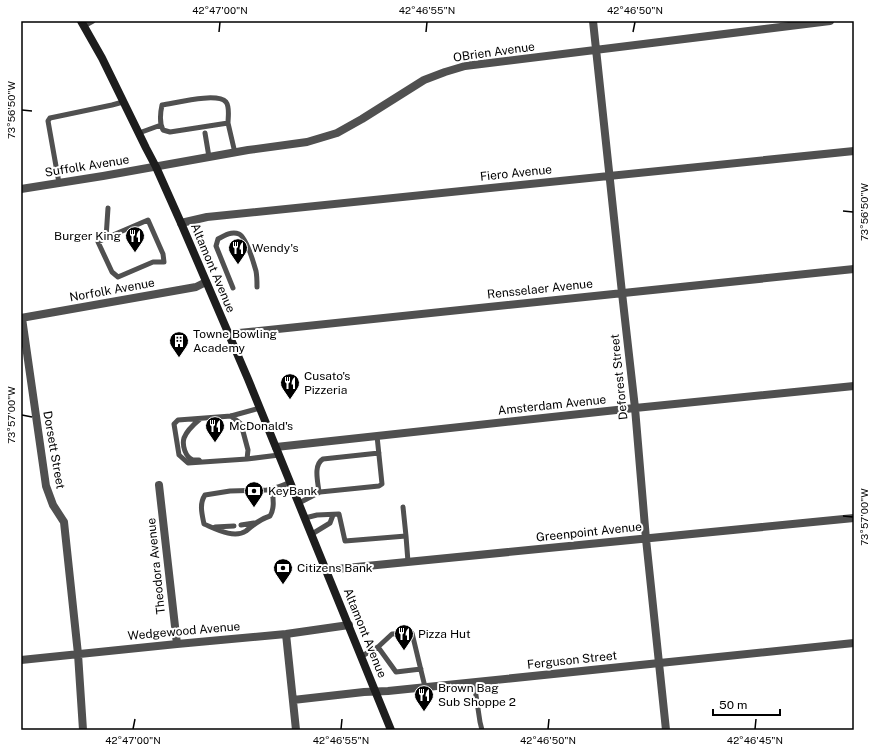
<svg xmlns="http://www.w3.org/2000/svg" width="875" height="751" viewBox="0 0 875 751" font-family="'Public Sans',sans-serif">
  <rect width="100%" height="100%" fill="#fff"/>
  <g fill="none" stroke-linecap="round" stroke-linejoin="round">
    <!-- lane -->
    <path stroke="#505050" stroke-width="5" d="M84 26 93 21
      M228 123C228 117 230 107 226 102 217 92 176 103 162 105 160 114 159 122 163 130L170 132 228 123 235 153
      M139 133 161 125
      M205 133 209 157
      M59 183 48 121 50 118 112 105 123 102
      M106 238 98 242 112 272 118 277 153 262H164L163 254 148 220 106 238 108 208
      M233 288 216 246 218 239C225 235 232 231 239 234 246 237 254 264 256 271 257 276 257 281 257 287
      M260 408 231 416 178 420 174 424 179 455 188 463 247 459 279 455
      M231 416 241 424 248 450 247 459H245
      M199 460C199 460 193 460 193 460 185 457 182 445 184 438 187 430 194 424 200 419
      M272 489C273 498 275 508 270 516 260 519 253 525 246 531 234 539 216 529 204 524 202 514 199 504 205 495L230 491 267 490C276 488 283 486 290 482
      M319 492C318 482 313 465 323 459L379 453
      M299 503 320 492 379 486 382 484 377 436
      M305 518 317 515 339 514 345 541 406 536 403 507
      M241 525 254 523
      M215 527 234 526
      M312 534 330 523 333 515
      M406 536 408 562
      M378 647 396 672 421 669
      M362 656 378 647 392 634 412 633 425 687
      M474 682 480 722 482 730"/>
    <!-- street -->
    <path stroke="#505050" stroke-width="8" d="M593 21 622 293 635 408 646 539 666 730
      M21 189 103 176 248 150 307 142 337 133 362 119 424 80 445 72 465 66 830 21
      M181 223 207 217 854 151
      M21 318 196 287 206 282
      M22 318 46 486 53 505 64 522 78 654 83 730
      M229 334 854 269
      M276 447 635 408 854 386
      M159 485 177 644
      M326 570 854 518
      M286 634 296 730
      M21 660 177 644 286 634 349 625
      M293 700 364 692 388 691 854 643"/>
    <!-- secondary -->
    <path stroke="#1d1d1d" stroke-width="8" d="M81 21 102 58 146 148 156 167 181 223 248 379 391 730"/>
  </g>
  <!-- ticks -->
  <path fill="none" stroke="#000" stroke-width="1.5" d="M219 32 220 22M426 32 427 22M633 32 635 22M22 110 32 111M843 211 853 212M22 415 32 417M843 516 853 517M133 729 135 719M341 729 342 719M548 729 549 719M755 729 756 719"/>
  <!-- icons -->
  <defs>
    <symbol id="restaurant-pin" viewBox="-11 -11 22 30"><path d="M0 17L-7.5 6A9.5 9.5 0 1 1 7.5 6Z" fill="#000" stroke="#fff"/><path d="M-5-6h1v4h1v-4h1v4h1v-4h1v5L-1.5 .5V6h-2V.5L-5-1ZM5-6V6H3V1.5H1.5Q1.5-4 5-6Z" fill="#fff"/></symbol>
    <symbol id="building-pin" viewBox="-11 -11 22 30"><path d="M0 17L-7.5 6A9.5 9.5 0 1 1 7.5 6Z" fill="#000" stroke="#fff"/><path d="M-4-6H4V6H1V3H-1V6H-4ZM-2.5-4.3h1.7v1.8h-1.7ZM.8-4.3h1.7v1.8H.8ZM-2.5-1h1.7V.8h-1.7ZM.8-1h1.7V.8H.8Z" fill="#fff"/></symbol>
    <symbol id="bank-pin" viewBox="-11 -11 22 30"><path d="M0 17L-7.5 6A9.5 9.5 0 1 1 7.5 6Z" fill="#000" stroke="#fff"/><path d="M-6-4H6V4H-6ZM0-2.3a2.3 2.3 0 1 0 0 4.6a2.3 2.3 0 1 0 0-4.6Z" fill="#fff"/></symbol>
  </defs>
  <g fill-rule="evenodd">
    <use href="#restaurant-pin" x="124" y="225" width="22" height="30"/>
    <use href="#restaurant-pin" x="227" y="237" width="22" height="30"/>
    <use href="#building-pin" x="168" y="330" width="22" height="30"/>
    <use href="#restaurant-pin" x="279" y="372" width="22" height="30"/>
    <use href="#restaurant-pin" x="204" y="415" width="22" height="30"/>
    <use href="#bank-pin" x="243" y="480" width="22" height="30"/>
    <use href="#bank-pin" x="272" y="557" width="22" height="30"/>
    <use href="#restaurant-pin" x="393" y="623" width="22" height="30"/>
    <use href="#restaurant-pin" x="413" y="684" width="22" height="30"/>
  </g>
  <g text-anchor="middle" stroke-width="4" stroke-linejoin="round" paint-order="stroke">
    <!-- street labels -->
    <g font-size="12" fill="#000" stroke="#fff">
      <text transform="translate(494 52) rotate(-8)" y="4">OBrien Avenue</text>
      <text transform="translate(87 166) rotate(-9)" y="4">Suffolk Avenue</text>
      <text transform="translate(516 173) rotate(-6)" y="4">Fiero Avenue</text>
      <text transform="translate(213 268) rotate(67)" y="4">Altamont Avenue</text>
      <text transform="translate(540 289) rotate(-6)" y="4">Rensselaer Avenue</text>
      <text transform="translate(112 290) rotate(-10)" y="4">Norfolk Avenue</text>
      <text transform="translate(619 377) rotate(-96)" y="4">Deforest Street</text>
      <text transform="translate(552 405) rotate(-6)" y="4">Amsterdam Avenue</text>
      <text transform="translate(54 450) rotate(80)" y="4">Dorsett Street</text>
      <text transform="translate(589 532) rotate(-6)" y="4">Greenpoint Avenue</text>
      <text transform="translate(156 566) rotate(-96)" y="4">Theodora Avenue</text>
      <text transform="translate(184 631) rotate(-5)" y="4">Wedgewood Avenue</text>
      <text transform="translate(365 633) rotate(68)" y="4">Altamont Avenue</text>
      <text transform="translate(572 660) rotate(-6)" y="4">Ferguson Street</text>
    </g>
    <!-- poi labels -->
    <g font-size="12" fill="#000" stroke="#fff" text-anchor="start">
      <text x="121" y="240" text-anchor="end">Burger King</text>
      <text x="252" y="252">Wendy's</text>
      <text x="193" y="338">Towne Bowling<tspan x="193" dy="14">Academy</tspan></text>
      <text x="304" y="380">Cusato's<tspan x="304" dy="14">Pizzeria</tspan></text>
      <text x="229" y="430">McDonald's</text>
      <text x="268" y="495">KeyBank</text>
      <text x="297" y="572">Citizens Bank</text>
      <text x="418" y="638">Pizza Hut</text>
      <text x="438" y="692">Brown Bag<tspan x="438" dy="14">Sub Shoppe 2</tspan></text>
    </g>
  </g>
  <!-- border -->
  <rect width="875" height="751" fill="none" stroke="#ffffff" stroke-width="44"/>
  <!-- scale -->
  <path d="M713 709v6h67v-6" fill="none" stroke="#000000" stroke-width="2"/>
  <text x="719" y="709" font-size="12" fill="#000000" stroke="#ffffff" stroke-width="3" paint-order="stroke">50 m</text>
  <rect x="22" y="22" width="831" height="707" fill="none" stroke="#000" stroke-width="1.5"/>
  <g font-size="10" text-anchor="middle" fill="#000">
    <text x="220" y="14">42°47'00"N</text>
    <text x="427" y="14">42°46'55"N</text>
    <text x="635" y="14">42°46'50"N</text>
    <text transform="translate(11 110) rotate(-90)" y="4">73°56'50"W</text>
    <text transform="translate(864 212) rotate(-90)" y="4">73°56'50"W</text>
    <text transform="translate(11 415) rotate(-90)" y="4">73°57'00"W</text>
    <text transform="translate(864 517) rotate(-90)" y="4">73°57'00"W</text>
    <text x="133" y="744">42°47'00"N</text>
    <text x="341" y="744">42°46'55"N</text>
    <text x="548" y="744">42°46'50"N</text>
    <text x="755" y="744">42°46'45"N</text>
  </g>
</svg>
